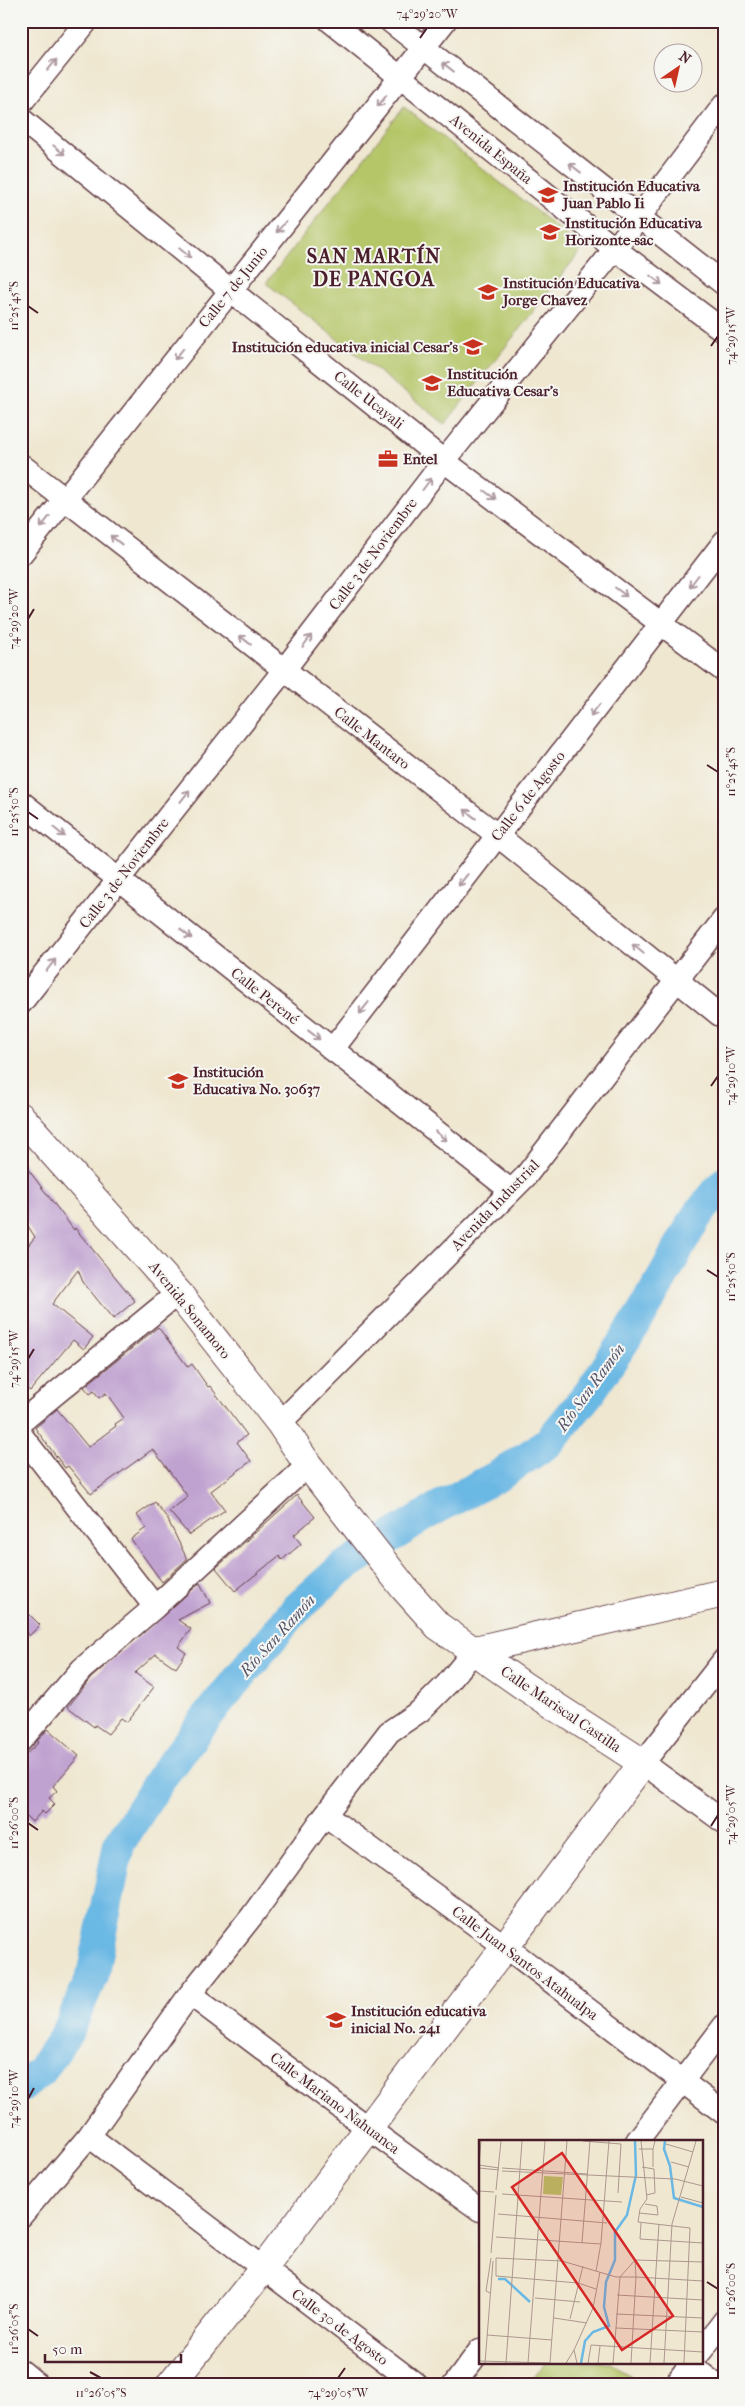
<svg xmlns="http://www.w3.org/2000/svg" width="745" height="2406" viewBox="0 0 745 2406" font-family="'IM FELL French Canon',serif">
  <rect width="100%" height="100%" fill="#f6f6f2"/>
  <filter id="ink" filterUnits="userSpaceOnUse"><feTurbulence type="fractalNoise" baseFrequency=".02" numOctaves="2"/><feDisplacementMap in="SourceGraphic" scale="10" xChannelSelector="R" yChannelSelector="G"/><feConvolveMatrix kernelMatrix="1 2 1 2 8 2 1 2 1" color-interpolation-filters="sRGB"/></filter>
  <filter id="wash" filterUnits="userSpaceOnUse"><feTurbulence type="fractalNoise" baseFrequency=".0096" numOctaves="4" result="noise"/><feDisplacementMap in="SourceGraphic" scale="20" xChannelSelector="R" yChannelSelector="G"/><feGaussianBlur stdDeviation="1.12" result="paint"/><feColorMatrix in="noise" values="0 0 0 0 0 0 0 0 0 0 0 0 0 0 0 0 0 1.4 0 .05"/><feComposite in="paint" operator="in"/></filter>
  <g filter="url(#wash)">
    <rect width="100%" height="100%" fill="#efe7d0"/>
    <!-- green -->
    <path fill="#b5c669" stroke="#80724a" d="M404 107 583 248 445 424 266 283Z
      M546 2362H612L641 2385H528Z"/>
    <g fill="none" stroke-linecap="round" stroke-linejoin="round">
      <!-- river -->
      <path stroke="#6ab8e4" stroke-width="32" d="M21 2085H24L41 2071 67 2033 92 1976 119 1844 163 1775 216 1705 296 1609 339 1570 437 1508 498 1476 548 1443 590 1392 642 1314 696 1217 724 1183"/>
    </g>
    <g id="blocks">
      <!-- building -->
      <path fill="#c0a2d0" d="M21 1160 74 1230 75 1228 135 1301 113 1319 83 1282 78 1270 52 1304 93 1337 84 1349 73 1340 30 1391 21 1384V1254L35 1237 21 1215Z
        M158 1327 188 1367 192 1364 208 1387 210 1386 247 1435 237 1442 251 1461 211 1491 225 1510 189 1535 169 1511 188 1497 153 1449 91 1494 68 1466 65 1468 35 1428 57 1409 88 1447 116 1426 115 1424 124 1418 106 1393 99 1398 94 1391 90 1394 84 1387Z
        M297 1495 315 1517 294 1535 301 1544 282 1560 279 1556 235 1591 216 1568Z
        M155 1502 167 1518 187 1559 162 1582 131 1539 146 1528 137 1515Z
        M200 1583 210 1603 178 1620 191 1629 178 1647 186 1653 176 1668 156 1654 135 1673 154 1687 127 1722 121 1718 108 1734 95 1725 94 1727 68 1707 91 1678Z
        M21 1606 40 1625 29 1636 21 1627Z
        M48 1729 79 1756 53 1786 57 1791 49 1798 55 1804 45 1814 42 1811 32 1822 21 1811V1759L39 1742 37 1741Z"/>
    </g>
  </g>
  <g filter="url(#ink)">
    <use href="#blocks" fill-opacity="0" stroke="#633d44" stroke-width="1"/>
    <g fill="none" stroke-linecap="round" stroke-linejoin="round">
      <defs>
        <path id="minor" d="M330 21 615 249 724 331
          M390 21 724 284
          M21 103 87 21
          M21 119 230 290 444 461 724 671
          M21 465 497 835 720 1015
          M21 554 445 21
          M21 802 510 1190
          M21 1003 284 670 444 461 615 249 724 105
          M332 1050 724 542
          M21 1422 178 1293
          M280 1423 525 1177 724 919
          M21 1435 155 1607
          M724 1660 643 1763 724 1822
          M21 1740 82 1669 155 1607 308 1465
          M325 1815 506 1947 724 2113
          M190 1994 369 2129 480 2210
          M89 2136 190 1994 252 1916 325 1815 389 1732 420 1711 447 1684 475 1650
          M637 2141 724 2026
          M21 2216 89 2136 417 2385
          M701 2351 724 2321
          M687 2362 716 2385
          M21 2371 38 2385
          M454 2385 480 2350
          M675 2385 692 2362"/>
        <path id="tertiary" d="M475 1650 724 1593"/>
        <path id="secondary" d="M21 1117 178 1293 280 1423 308 1465 346 1514 404 1588 438 1626 524 1686 643 1763 263 2269 170 2385"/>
      </defs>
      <!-- minor casing -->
      <use href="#minor" stroke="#633d44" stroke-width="25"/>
      <!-- tertiary casing -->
      <use href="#tertiary" stroke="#633d44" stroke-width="30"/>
      <!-- secondary casing -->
      <use href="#secondary" stroke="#633d44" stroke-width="30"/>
      <!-- minor -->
      <use href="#minor" stroke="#fff" stroke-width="22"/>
      <!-- tertiary -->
      <use href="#tertiary" stroke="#fff" stroke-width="28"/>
      <!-- secondary -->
      <use href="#secondary" stroke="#fff" stroke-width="28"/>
    </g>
    <!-- one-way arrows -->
    <defs><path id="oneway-shaft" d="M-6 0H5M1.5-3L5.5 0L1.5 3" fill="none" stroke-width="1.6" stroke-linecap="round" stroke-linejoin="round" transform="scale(1.25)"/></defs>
    <g stroke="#ae9aa0">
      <use href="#oneway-shaft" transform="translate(52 65) rotate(-51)"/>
      <use href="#oneway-shaft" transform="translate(448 67) rotate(-142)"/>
      <use href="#oneway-shaft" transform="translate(382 101) rotate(129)"/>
      <use href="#oneway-shaft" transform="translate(59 150) rotate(39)"/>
      <use href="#oneway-shaft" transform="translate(575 168) rotate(-142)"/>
      <use href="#oneway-shaft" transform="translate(281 227) rotate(129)"/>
      <use href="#oneway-shaft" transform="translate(185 253) rotate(39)"/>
      <use href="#oneway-shaft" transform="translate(656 280) rotate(37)"/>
      <use href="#oneway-shaft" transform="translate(179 354) rotate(129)"/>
      <use href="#oneway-shaft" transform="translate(427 484) rotate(-53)"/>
      <use href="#oneway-shaft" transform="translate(490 495) rotate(37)"/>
      <use href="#oneway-shaft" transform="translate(45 522) rotate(128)"/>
      <use href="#oneway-shaft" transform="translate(116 540) rotate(-142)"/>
      <use href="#oneway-shaft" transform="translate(694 581) rotate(127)"/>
      <use href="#oneway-shaft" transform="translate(621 592) rotate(37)"/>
      <use href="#oneway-shaft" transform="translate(245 640) rotate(-142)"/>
      <use href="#oneway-shaft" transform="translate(307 641) rotate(-53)"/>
      <use href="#oneway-shaft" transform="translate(595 710) rotate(128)"/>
      <use href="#oneway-shaft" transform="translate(185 796) rotate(-52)"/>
      <use href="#oneway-shaft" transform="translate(470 814) rotate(-142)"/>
      <use href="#oneway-shaft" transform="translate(59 832) rotate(39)"/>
      <use href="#oneway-shaft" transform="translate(463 880) rotate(128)"/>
      <use href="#oneway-shaft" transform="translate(186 934) rotate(38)"/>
      <use href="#oneway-shaft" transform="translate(638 949) rotate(-141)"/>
      <use href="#oneway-shaft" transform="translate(51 965) rotate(-52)"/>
      <use href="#oneway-shaft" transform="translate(364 1008) rotate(128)"/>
      <use href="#oneway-shaft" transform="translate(314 1035) rotate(38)"/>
      <use href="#oneway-shaft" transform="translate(441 1136) rotate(38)"/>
    </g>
  </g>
  <!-- ticks -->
  <path fill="none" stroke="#4a1f2b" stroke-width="2" d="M420 38 427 28M28 306 38 313M711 346 718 336M28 619 34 609M707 765 718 772M28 812 38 819M711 1086 718 1076M707 1270 718 1277M28 1359 34 1349M28 1823 38 1830M711 1826 718 1815M28 2099 34 2088M707 2282 718 2289M28 2329 38 2336M90 2372 101 2378M338 2378 345 2368"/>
  <!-- icons -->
  <defs>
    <symbol id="school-bare" viewBox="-9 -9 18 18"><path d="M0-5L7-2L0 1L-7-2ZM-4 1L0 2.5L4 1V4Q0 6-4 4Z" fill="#c8321e" stroke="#f6f6f2" stroke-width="2.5" paint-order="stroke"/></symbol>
    <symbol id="office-bare" viewBox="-9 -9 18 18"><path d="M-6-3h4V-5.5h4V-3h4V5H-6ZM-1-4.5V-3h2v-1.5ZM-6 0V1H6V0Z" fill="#c8321e" stroke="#f6f6f2" stroke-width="2.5" paint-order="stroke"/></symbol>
  </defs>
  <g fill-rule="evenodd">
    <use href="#school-bare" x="534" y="181" width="28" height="28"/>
    <use href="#school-bare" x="536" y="218" width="28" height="28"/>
    <use href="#school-bare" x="474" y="278" width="28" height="28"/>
    <use href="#school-bare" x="459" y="333" width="28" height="28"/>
    <use href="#school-bare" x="418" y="369" width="28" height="28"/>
    <use href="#office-bare" x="374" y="445" width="28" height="28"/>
    <use href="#school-bare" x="164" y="1067" width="28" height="28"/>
    <use href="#school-bare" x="322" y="2006" width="28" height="28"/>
  </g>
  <g text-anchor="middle" stroke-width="4" stroke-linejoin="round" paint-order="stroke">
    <!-- street labels -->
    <g font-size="15" fill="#4a1f2b" stroke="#f6f6f2">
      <text transform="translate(491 149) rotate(39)" y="5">Avenida España</text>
      <text transform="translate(233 287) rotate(-51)" y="5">Calle 7 de Junio</text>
      <text transform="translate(369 400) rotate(38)" y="5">Calle Ucayali</text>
      <text transform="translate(373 554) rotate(-53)" y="5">Calle 3 de Noviembre</text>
      <text transform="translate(372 738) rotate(38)" y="5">Calle Mantaro</text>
      <text transform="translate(528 796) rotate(-52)" y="5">Calle 6 de Agosto</text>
      <text transform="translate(124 873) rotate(-52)" y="5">Calle 3 de Noviembre</text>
      <text transform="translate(265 996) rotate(38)" y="5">Calle Perené</text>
      <text transform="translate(495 1205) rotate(-46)" y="5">Avenida Industrial</text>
      <text transform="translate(190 1310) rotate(51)" y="5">Avenida Sonamoro</text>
      <text transform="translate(561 1709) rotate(34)" y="5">Calle Mariscal Castilla</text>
      <text transform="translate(525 1963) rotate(37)" y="5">Calle Juan Santos Atahualpa</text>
      <text transform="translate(335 2103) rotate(37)" y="5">Calle Mariano Nahuanca</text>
      <text transform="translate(340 2327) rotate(37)" y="5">Calle 30 de Agosto</text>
    </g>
    <!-- poi labels -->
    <g font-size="15" font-weight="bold" fill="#4a1f2b" stroke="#f6f6f2" text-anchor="start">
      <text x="563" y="191">Institución Educativa<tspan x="563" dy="17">Juan Pablo Ii</tspan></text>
      <text x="565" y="228">Institución Educativa<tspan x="565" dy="17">Horizonte-sac</tspan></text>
      <text x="503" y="288">Institución Educativa<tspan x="503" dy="17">Jorge Chavez</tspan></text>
      <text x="458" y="352" text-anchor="end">Institución educativa inicial Cesar's</text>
      <text x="447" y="379">Institución<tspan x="447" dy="17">Educativa Cesar's</tspan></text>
      <text x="403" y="464">Entel</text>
      <text x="193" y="1077">Institución<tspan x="193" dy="17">Educativa No. 30637</tspan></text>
      <text x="351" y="2016">Institución educativa<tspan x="351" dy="17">inicial No. 241</tspan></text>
    </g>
    <!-- water labels -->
    <g font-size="16" font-style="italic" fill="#55556c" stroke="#f6f6f2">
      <text transform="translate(590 1387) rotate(-54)" y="6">Río San Ramón</text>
      <text transform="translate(277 1635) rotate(-48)" y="6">Río San Ramón</text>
    </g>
    <!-- district labels -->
    <g font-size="20" font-weight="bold" letter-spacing="1" fill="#4a1f2b" stroke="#f6f6f2">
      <text x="374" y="263">SAN MARTÍN<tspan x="374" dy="23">DE PANGOA</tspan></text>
    </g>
  </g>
  <!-- overview -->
  <g transform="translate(479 2140)">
    <rect width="224" height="224" fill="#efe7d0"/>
    <path d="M65 36 84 37 82 55 64 54Z" fill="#b5c669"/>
    <path fill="none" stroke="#6ab8e4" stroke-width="2.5" d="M186 1 185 9 191 26 195 58 224 67M19 139H26L51 162M102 223 106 201 114 192 130 186 125 167 127 142 136 120V92L148 75 157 35 156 1"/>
    <path fill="none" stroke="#ad978e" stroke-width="1" d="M104 1 142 4 139 53M162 1 168 59 161 69 159 82 211 88 205 223M187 4 214 12M160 9H174L176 1M174 9V27M192 22 210 27M0 24 2 1M0 25 20 28M163 27 175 29 176 53 167 55M0 28 20 30M23 28 109 34M23 31 196 39 224 46M17 50 22 1M0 51 15 52M23 54 143 62M202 57 224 63M160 73 179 75 178 66 166 64M19 74 128 83M162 83 161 99 224 103M17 97 122 104M103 103 111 1M12 113 17 55M17 118V136L99 143 117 149M17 118 83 121 137 137H157L152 223M156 120 157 137 224 141M117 131 122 103 130 1M11 153 7 151 12 118M138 155 224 160M56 158 101 162M137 174 224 178M75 178 108 183M91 179 104 126M137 188 141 137 156 120 224 122M8 195 73 200M95 210 114 168 121 132M0 221 71 223M6 223 14 121M27 223 43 1M49 223 66 1M71 223 88 1M87 223 95 210 98 223M109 223 112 205 224 212M119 223 121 206M134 223 137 188 224 192M171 223 180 84M185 223 193 84 217 1"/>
    <path fill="#d62828" fill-opacity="0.15" stroke="#d62828" stroke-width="2.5" d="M83 13 194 176 143 210 33 47Z"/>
    <rect width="224" height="224" fill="none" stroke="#4a1f2b" stroke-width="2.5"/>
  </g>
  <!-- margin -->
  <rect width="745" height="2406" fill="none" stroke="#f6f6f2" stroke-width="55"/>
  <!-- north arrow -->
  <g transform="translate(678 68) rotate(34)"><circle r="24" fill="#f6f6f2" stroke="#b1a0a2"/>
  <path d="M0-4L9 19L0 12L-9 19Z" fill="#c8321e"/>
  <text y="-8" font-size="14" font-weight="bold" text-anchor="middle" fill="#4a1f2b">N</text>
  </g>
  <!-- scale -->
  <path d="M45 2354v8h136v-8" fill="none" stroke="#4a1f2b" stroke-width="2.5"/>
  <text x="52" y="2354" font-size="15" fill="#4a1f2b" stroke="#f6f6f2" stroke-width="4" paint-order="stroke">50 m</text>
  <rect x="28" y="28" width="690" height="2350" fill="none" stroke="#4a1f2b" stroke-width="2"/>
  <g font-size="12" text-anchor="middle" fill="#4a1f2b">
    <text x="427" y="18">74°29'20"W</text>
    <text transform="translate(14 306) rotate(-90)" y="4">11°25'45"S</text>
    <text transform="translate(731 336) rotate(-90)" y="4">74°29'15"W</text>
    <text transform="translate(14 619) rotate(-90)" y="4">74°29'20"W</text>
    <text transform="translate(731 772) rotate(-90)" y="4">11°25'45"S</text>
    <text transform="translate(14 812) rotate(-90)" y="4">11°25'50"S</text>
    <text transform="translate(731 1076) rotate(-90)" y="4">74°29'10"W</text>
    <text transform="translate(731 1277) rotate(-90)" y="4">11°25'50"S</text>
    <text transform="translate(14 1359) rotate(-90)" y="4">74°29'15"W</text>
    <text transform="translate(731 1815) rotate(-90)" y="4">74°29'05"W</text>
    <text transform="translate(14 1823) rotate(-90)" y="4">11°26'00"S</text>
    <text transform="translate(14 2099) rotate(-90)" y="4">74°29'10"W</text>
    <text transform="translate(731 2289) rotate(-90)" y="4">11°26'00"S</text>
    <text transform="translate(14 2329) rotate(-90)" y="4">11°26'05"S</text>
    <text x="101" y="2397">11°26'05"S</text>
    <text x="338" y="2397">74°29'05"W</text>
  </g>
</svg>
